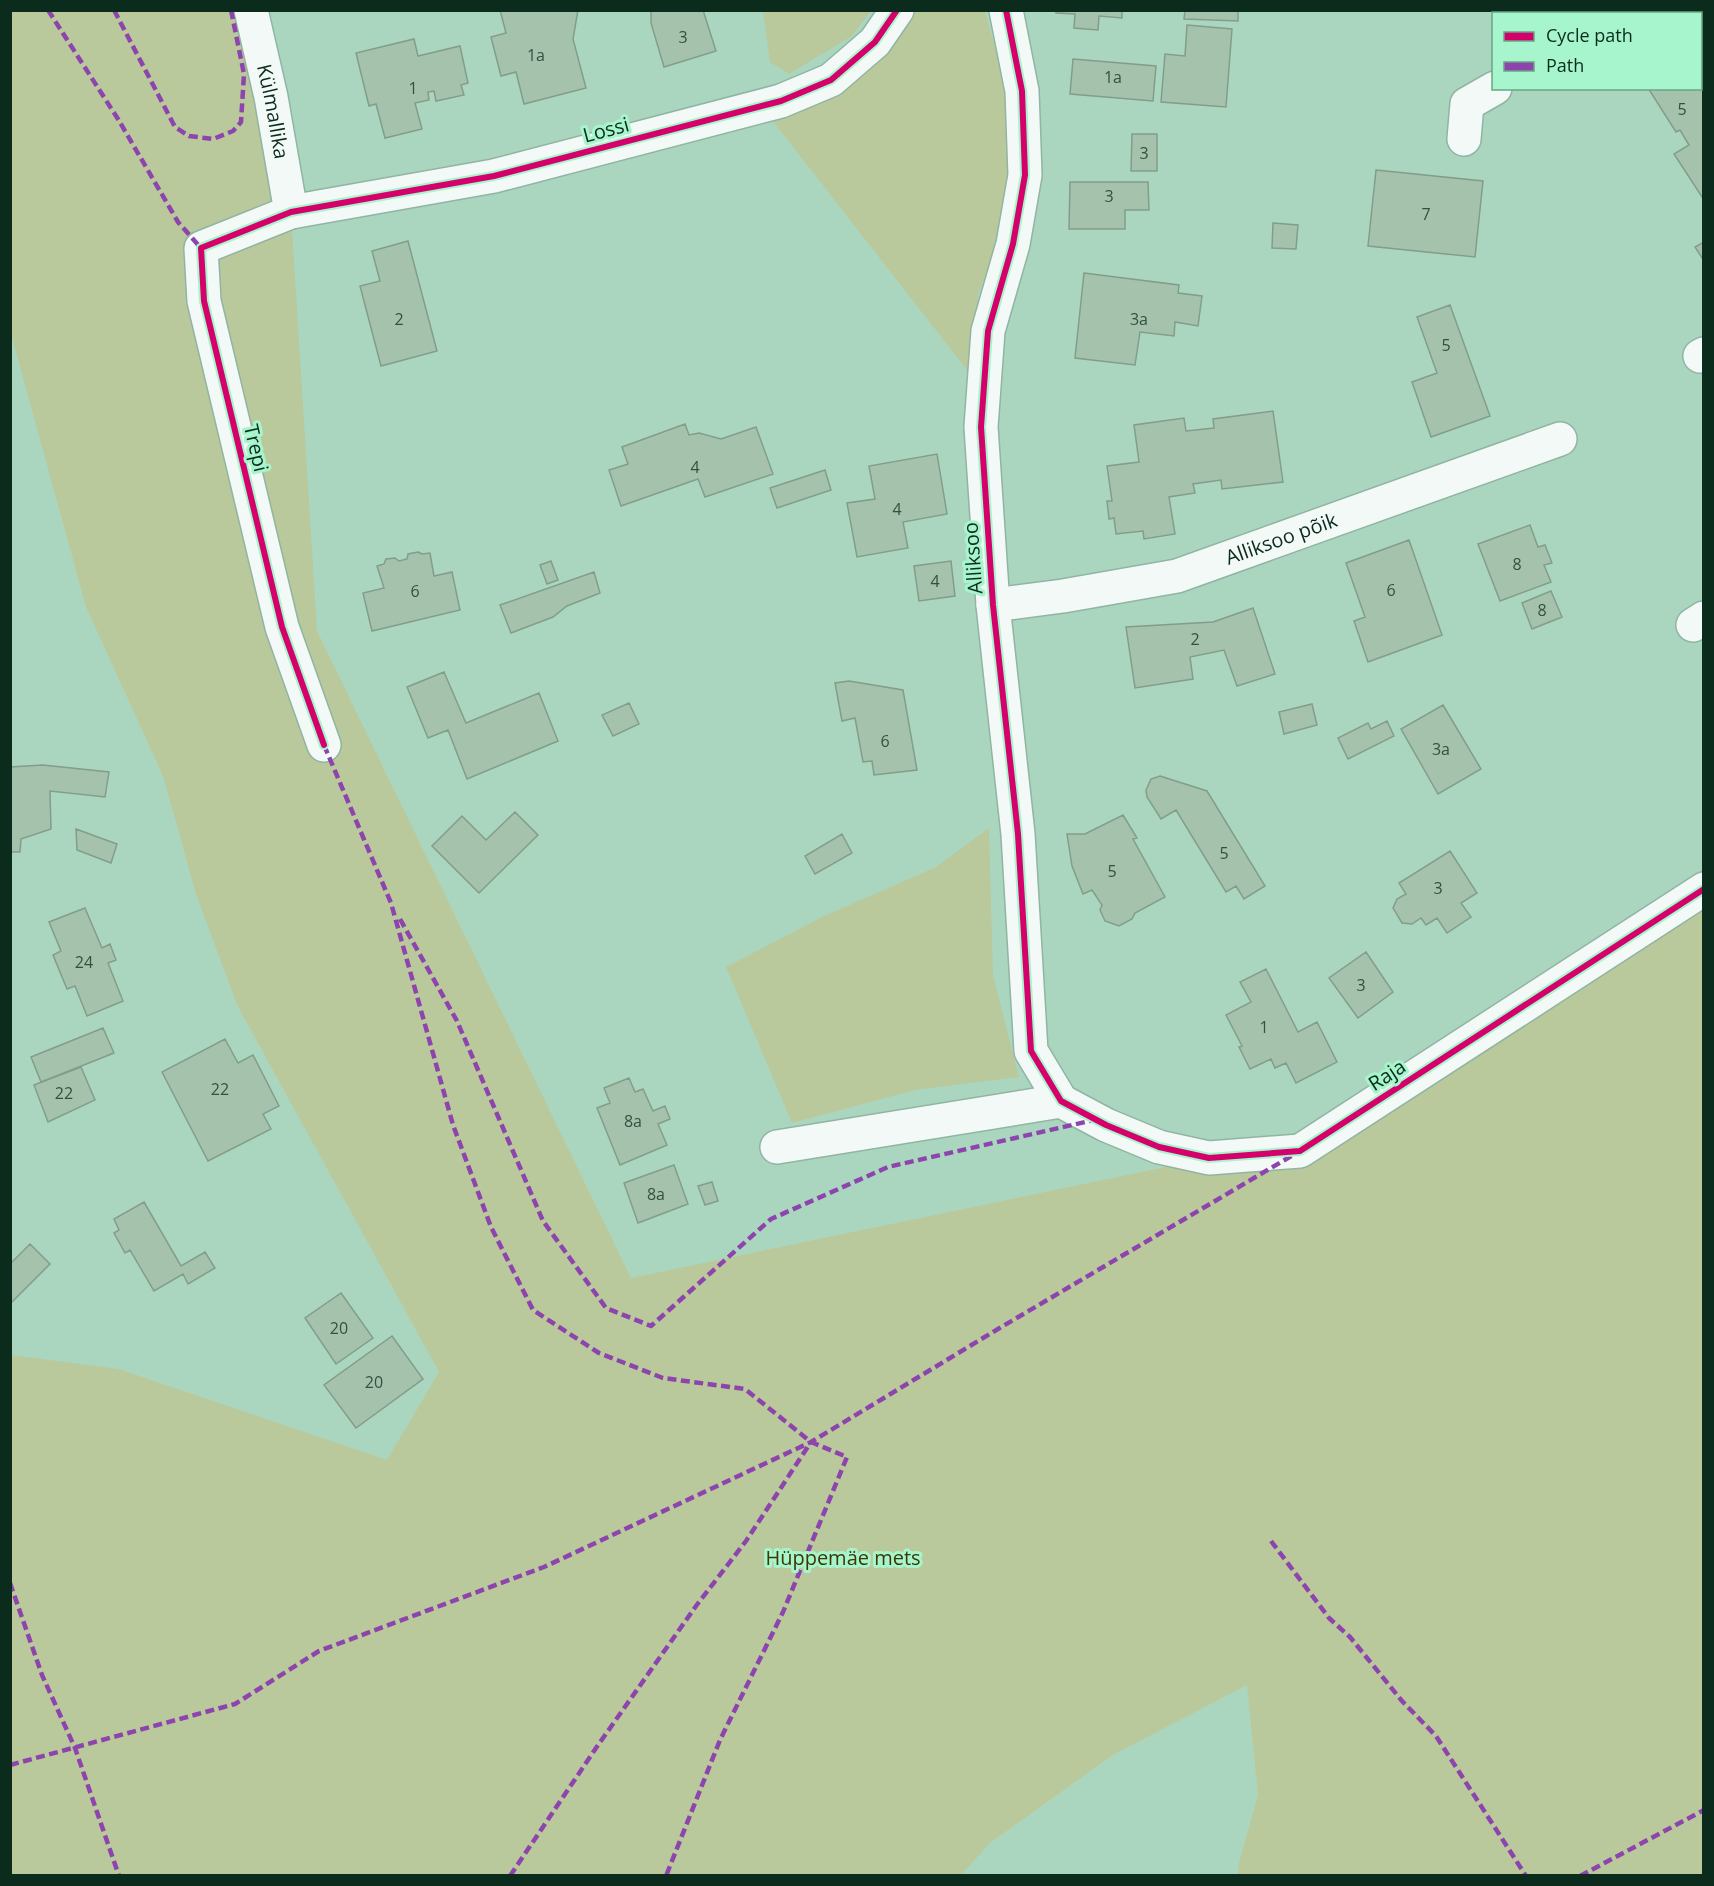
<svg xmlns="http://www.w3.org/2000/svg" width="1714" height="1886" viewBox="0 0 1714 1886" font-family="'Open Sans',sans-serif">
  <rect width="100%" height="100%" fill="#aad6c0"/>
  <!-- green -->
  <path fill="#bac99c" d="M11 11H251L291 212 317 631 631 1278 1209 1158 1300 1151 1703 889V1875H1238L1239 1863 1258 1795 1247 1685 1113 1755 990 1843 961 1875 11 1876V1355L119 1369 387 1460 439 1372 237 1005 196 894 163 776 86 607 11 334Z
    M763 11V10L871 11 852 36 789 74 770 62Z
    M909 11H985L1008 95 1014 163 1007 213 978 295 970 374 772 120Z
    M989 828 993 975 1019 1077 915 1090 792 1123 726 967 822 917 936 867Z"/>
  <!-- building -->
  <path fill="#a5c2ad" stroke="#829e8b" stroke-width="1.5" d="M500 10H578L573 39 586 88 524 104 516 72 501 76 491 37 506 33Z
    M651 10H703L716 51 664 67 651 23Z
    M1056 10H1122V18L1099 16 1098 30 1074 28 1075 14 1056 13Z
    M1185 10H1238V21L1184 19Z
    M1187 25 1232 29 1226 107 1161 102 1165 54 1185 56Z
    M1704 34V200L1674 154 1689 145 1680 130 1676 132 1648 88H1700V36Z
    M414 39 418 56 460 46 468 83 461 85 464 95 436 101 434 91 428 92 429 100 415 103 422 129 385 138 376 104 369 106 356 53Z
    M1073 59 1156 66 1153 101 1070 94Z
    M1132 134H1157V171H1131Z
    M1376 170 1483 181 1475 257 1368 246Z
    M1070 182H1148L1149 210H1125V229H1069Z
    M1273 223 1298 225 1296 249 1272 248Z
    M408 241 437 351 381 366 360 286 380 281 372 251Z
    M1704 242V261L1695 247Z
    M1084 273 1179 285 1178 293 1202 296 1198 326 1175 322 1174 336 1140 332 1135 365 1075 358Z
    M1450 305 1490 416 1431 437 1412 382 1437 373 1417 317Z
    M1273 411 1283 482 1222 489 1221 480 1193 484 1195 493 1169 497 1175 534 1144 539 1143 531 1116 534 1114 518 1109 519 1107 501H1112L1107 466 1139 462 1134 425 1184 418 1186 431 1214 428 1213 419Z
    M685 424 689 435 699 433 721 439 756 427 773 474 705 497 698 479 621 506 609 470 628 464 622 447Z
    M937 454 947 514 903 522 908 548 857 557 847 503 875 499 869 466Z
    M825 470 831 490 777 508 770 488Z
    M1530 525 1538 547 1545 545 1552 563 1544 565 1551 582 1500 601 1478 544Z
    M1409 540 1442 635 1368 662 1354 621 1365 617 1346 563Z
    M418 552 422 554 430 553 434 576 452 572 460 610 372 631 363 593 384 588 377 566 384 564 386 559 395 558 399 561 407 559 408 554Z
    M551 561 558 580 547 584 540 565Z
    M951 561 955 596 919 601 914 566Z
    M594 572 600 593 567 606 553 617 511 633 500 605Z
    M1551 591 1562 617 1532 629 1522 603Z
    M1253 608 1275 674 1237 686 1224 650 1190 657 1193 679 1135 688 1126 627 1213 622Z
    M444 672 466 723 539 693 558 741 467 779 448 730 428 738 407 687Z
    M849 681 903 690 917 770 874 775 872 761 863 762 855 718 842 721 835 683Z
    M629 703 639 724 613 736 602 715Z
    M1312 704 1317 725 1284 734 1279 712Z
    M1443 705 1481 769 1438 794 1401 729Z
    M1387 721 1394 736 1348 759 1338 738 1368 723 1371 729Z
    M43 765 109 772 105 797 50 791 51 829 21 839 20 852H10V767Z
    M1160 776 1207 791 1265 886 1244 899 1236 886 1226 892 1176 810 1161 819 1147 797 1146 790 1151 779Z
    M515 812 538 835 479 893 432 846 462 816 486 840Z
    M1123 815 1137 838 1133 839 1165 897 1135 913 1132 919 1119 926 1105 921 1100 910 1102 905 1092 890 1083 894 1072 866 1067 834H1085Z
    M76 829 117 844 111 863 77 850Z
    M842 834 852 853 815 874 805 856Z
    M1450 851 1477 893 1461 903 1471 917 1447 933 1437 918 1426 925 1421 918 1412 924 1402 923 1393 908 1397 899 1406 894 1399 883Z
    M85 908 102 948 110 944 116 960 108 963 123 1001 87 1016 75 986 67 989 53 955 61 951 49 922Z
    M1366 952 1393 992 1358 1018 1329 978Z
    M1266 969 1298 1032 1317 1022 1337 1062 1296 1083 1286 1063 1275 1068 1271 1059 1250 1069 1239 1047 1242 1046 1226 1015 1251 1002 1240 982Z
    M103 1028 114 1053 41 1082 31 1057Z
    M225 1039 238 1063 253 1055 279 1106 263 1114 271 1129 208 1161 162 1072Z
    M81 1067 95 1100 48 1122 34 1085Z
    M629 1078 635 1092 643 1089 653 1111 665 1106 670 1119 658 1124 667 1145 620 1165 597 1108 610 1103 604 1088Z
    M674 1165 688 1204 638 1223 624 1183Z
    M712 1182 718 1201 705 1205 698 1186Z
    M144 1202 181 1266 205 1252 215 1268 188 1284 183 1274 154 1291 130 1250 125 1253 114 1233 119 1230 114 1219Z
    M30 1244 50 1264 10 1304V1264Z
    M341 1293 373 1338 336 1364 305 1318Z
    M392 1336 423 1379 356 1428 324 1385Z"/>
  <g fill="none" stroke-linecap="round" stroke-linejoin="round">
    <defs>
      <g id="minor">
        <path id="s1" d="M251 10 271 97 291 212"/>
        <path d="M1006 10 1022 91 1025 175 1013 244 988 331 981 427 993 605 1018 834 1031 1051 1061 1101"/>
        <path d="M1618 14 1622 10"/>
        <path d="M1464 139 1467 104 1495 88"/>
        <path d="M1700 356 1704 354"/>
        <path id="s2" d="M993 605 1063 596 1177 576 1560 439"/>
        <path d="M1693 625 1704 618"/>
        <path d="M324 745 282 627 204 301 201 248 291 212 494 176 781 101 831 80 875 42 897 10"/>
        <path d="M1061 1101 1106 1125 1159 1147 1209 1158 1300 1151 1704 889"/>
        <path d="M777 1147 1061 1101"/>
      </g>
    </defs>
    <!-- minor casing -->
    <use href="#minor" stroke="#91b4a3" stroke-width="36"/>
    <!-- minor -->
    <use href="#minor" stroke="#f2f9f6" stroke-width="33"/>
    <!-- quiet -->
    <path stroke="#8e44ad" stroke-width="4.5" stroke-dasharray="9 4.5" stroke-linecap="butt" d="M48 10 118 119 178 222 201 248
      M114 10 175 127 189 136 213 139 233 131 241 122 244 74 231 10
      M324 745 391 903 453 1125 491 1227 533 1310 599 1353 663 1378 745 1389 811 1442 847 1457 783 1612 720 1740 666 1876
      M400 919 457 1021 543 1221 606 1308 651 1326 771 1219 888 1167 1094 1120
      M1271 1541 1329 1618 1350 1637 1402 1701 1436 1736 1526 1876
      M10 1583 42 1675 75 1748 119 1876
      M10 1765 235 1704 319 1651 544 1567 811 1442 998 1329 1293 1155
      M510 1876 596 1748 696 1606 746 1541 811 1442
      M1580 1876 1704 1810"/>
    <defs>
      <path id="cycleway" d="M1006 10 1022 91 1025 175 1013 244 988 331 981 427 993 605 1018 834 1031 1051 1061 1101 1106 1125 1159 1147 1209 1158 1300 1151 1704 889
        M324 745 282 627 204 301 201 248 291 212 494 176 781 101 831 80 875 42 897 10"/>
    </defs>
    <!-- cycleway casing -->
    <use href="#cycleway" stroke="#a6f5cc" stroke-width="10"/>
    <!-- cycleway -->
    <use href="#cycleway" stroke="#d6006c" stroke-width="6"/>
  </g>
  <g text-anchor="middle" stroke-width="6" stroke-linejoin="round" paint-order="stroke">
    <!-- number labels -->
    <g font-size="16" fill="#325241">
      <text x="683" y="43">3</text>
      <text x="536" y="61">1a</text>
      <text x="1113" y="83">1a</text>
      <text x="413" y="94">1</text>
      <text x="1682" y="115">5</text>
      <text x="1144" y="159">3</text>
      <text x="1109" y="202">3</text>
      <text x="1426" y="220">7</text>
      <text x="399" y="325">2</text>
      <text x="1139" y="325">3a</text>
      <text x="1446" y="351">5</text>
      <text x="695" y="473">4</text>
      <text x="897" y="515">4</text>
      <text x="1517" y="570">8</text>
      <text x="935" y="587">4</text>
      <text x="1391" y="596">6</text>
      <text x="415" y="597">6</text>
      <text x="1542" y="616">8</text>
      <text x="1195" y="645">2</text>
      <text x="885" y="747">6</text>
      <text x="1441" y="755">3a</text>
      <text x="1224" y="859">5</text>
      <text x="1112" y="877">5</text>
      <text x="1438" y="894">3</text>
      <text x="84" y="968">24</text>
      <text x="1361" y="991">3</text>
      <text x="1264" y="1033">1</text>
      <text x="220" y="1095">22</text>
      <text x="64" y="1099">22</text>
      <text x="633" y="1127">8a</text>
      <text x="656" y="1200">8a</text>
      <text x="339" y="1334">20</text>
      <text x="374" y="1388">20</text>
    </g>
    <!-- street labels -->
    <g font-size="20" fill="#0b2c1d" stroke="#a6f5cc">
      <text dy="7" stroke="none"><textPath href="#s1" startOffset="104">Külmallika</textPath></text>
      <text transform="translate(606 130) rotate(-15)" y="7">Lossi</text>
      <text transform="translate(256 448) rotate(77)" y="7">Trepi</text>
      <text dy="7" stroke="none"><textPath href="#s2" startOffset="297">Alliksoo põik</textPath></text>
      <text transform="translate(973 558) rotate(-94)" y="7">Alliksoo</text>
      <text transform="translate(1387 1075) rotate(-33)" y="7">Raja</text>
    </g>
    <!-- park labels -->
    <g font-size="20" fill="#3e3700" stroke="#a6f5cc">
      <text x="843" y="1565">Hüppemäe mets</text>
    </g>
  </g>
  <!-- border -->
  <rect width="1714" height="1886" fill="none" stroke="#0b2c1d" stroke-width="24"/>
  <!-- legend -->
  <rect x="1492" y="12" width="210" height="78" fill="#a6f5cc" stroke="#68a586" stroke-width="1.5"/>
  <rect x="1504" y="32" width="30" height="9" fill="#d6006c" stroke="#68a586" stroke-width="1.5"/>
  <text x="1546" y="42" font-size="18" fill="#0b2c1d">Cycle path</text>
  <rect x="1504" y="62" width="30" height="9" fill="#8e44ad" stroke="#68a586" stroke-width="1.5"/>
  <text x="1546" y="72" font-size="18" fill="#0b2c1d">Path</text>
</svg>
